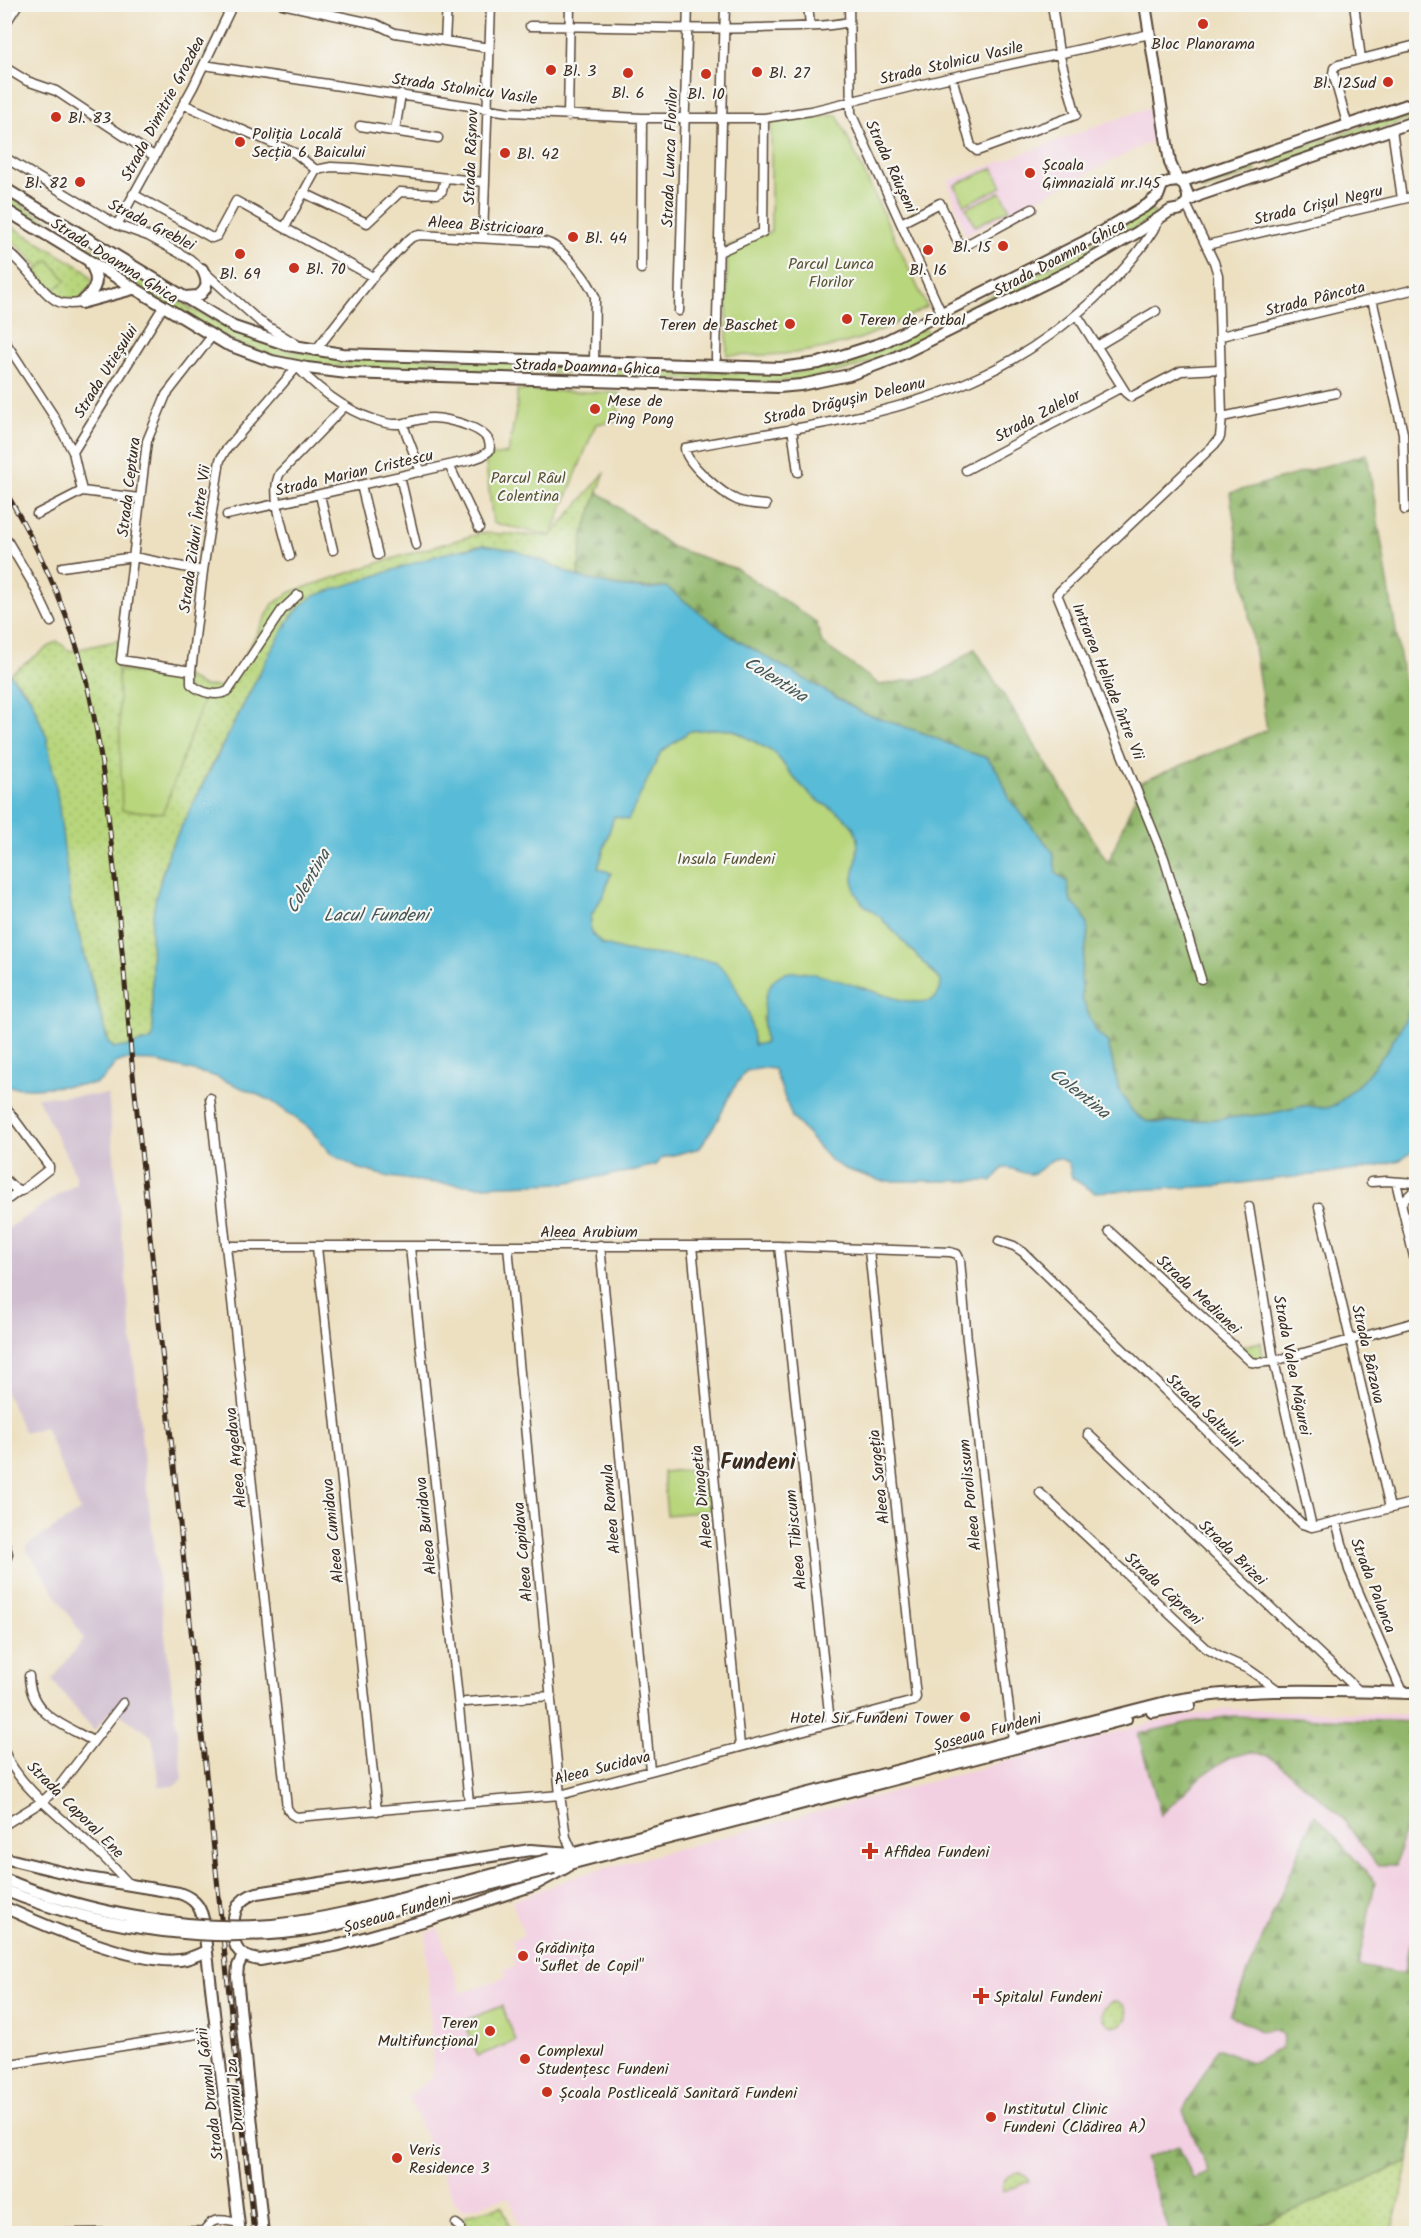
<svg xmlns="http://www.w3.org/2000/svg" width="1421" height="2238" viewBox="0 0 1421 2238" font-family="Kalam,sans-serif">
  <defs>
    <pattern id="grass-dots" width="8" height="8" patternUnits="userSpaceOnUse" patternTransform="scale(1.5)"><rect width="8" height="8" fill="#b8d67c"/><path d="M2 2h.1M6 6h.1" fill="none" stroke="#9fb86b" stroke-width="1.8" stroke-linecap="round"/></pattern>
    <pattern id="forest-firs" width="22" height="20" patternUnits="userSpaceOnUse" patternTransform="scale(1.5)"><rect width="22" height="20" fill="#92b76c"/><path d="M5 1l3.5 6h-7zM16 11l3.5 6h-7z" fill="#789558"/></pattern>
  </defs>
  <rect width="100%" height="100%" fill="#f6f6f2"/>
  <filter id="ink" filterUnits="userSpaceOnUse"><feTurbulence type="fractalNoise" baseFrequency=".0167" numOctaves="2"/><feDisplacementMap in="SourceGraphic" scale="12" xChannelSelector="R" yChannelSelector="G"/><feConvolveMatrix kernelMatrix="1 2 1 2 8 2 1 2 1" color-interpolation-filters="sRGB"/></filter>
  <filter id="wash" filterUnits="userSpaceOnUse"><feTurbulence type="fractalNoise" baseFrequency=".008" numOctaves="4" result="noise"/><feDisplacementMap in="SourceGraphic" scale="24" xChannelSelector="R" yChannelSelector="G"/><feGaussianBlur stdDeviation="1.35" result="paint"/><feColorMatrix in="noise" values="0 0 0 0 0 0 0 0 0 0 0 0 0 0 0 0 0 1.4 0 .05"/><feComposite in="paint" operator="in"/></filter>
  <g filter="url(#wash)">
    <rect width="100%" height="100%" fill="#ede0c1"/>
    <!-- built -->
    <path fill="#f2cfe1" d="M1150 107 1154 140 965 235 948 181Z
      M1230 1709 1416 1715V2038L1219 2233H522L509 2197 463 2210 454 2201 408 2096 433 2077 426 1933 438 1928 462 1993 506 1977 504 1970 515 1966 512 1957 516 1955 512 1940 524 1936 512 1901 580 1875 1166 1719Z"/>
    <!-- industrial -->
    <path fill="#cfbdcf" d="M108 1095 145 1474 183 1778 175 1786H158L159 1782 152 1736 112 1709 94 1731 52 1680 84 1638 25 1547 80 1511 45 1427 25 1433 5 1391V1230L76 1184V1175L37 1097Z"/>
    <!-- grass -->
    <path fill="url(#grass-dots)" stroke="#7a804d" stroke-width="1.5" d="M1416 108V117L1271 165 1270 161 1272 158Z
      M1251 165 1256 171 1204 190 1200 188 1199 184 1201 181Z
      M4 194 190 308C223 326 255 341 291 351L565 365 568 372 564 374 326 366 282 358 258 351 232 341 183 314 5 203Z
      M1149 210 1153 211 1155 215 1153 218 1064 269 967 316 964 315 962 312 965 308 1066 259Z
      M4 222 85 270 91 278 92 284 79 299C58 302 48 286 36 271L39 268C29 255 18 245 5 236Z
      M924 328 929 333 928 336 883 357 853 368 803 380 773 382 609 377 607 374 610 368 762 374 793 373 821 368 871 353Z
      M605 472 583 534 578 577 542 560 503 550 475 546 314 596 291 617 261 670 211 767 170 849 162 873 151 927 153 1037 151 1040 118 1049 110 1045 71 906 47 738 30 696 10 674 57 641 70 651 120 640 117 668 183 674 202 686 228 687 273 604 291 592 381 562 481 533 551 536Z
      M1103 2014a12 12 0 1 1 24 0a12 12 0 1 1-24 0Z
      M1409 2162 1392 2233H1240Z
      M1019 2172 1027 2177 1029 2181 1003 2192C1001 2179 1008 2175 1019 2172Z
      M502 2206 513 2233 463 2234 466 2215Z"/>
    <!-- forest -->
    <path fill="url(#forest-firs)" stroke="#667045" stroke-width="1.5" d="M1367 454 1406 692 1416 696V1002L1411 1013 1386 1052 1362 1081 1336 1105 1327 1108 1304 1106 1269 1114 1186 1122 1146 1121 1132 1111 1119 1090 1108 1043 1096 1031 1082 999 1081 972 1088 935 1082 912 1071 902 1067 882 1056 873 1053 852 1009 800 999 773 987 758 965 751 926 734 863 713 732 637 666 587C635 590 608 585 578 577L583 534 598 492 672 547 737 569 816 622 822 643 880 685 934 676 975 649 1108 863 1141 782 1267 730 1230 493Z
      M1233 1716 1416 1722V1803L1409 1808 1396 1865H1377L1339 1814 1269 1756 1251 1752 1228 1758 1198 1779 1161 1815 1138 1734 1190 1722Z
      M1315 1814 1375 1882 1358 1966 1404 1974 1409 1945 1416 1946V2100L1409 2162 1240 2233H1170L1145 2158 1179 2146 1193 2179 1209 2173 1183 2111 1218 2048 1252 2063 1281 2048 1284 2036 1274 2029 1260 2031 1230 2015Z"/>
    <!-- park -->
    <path fill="#b8d67c" stroke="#7a804d" stroke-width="1.5" d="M837 115 927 307C905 318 882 331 859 339 814 353 774 357 727 355V246L771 232V122Z
      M993 168 1002 187 964 205 955 185Z
      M1001 192 1010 209 975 226 966 208Z
      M49 260 66 280 53 291 36 271Z
      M517 390 619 393 618 421 596 424 551 536 493 523 485 457 508 453 517 406Z
      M118 671 181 679 191 692 204 698 163 813 122 810Z
      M714 729 733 730 775 753 795 779 814 798 842 815 853 827 858 838 857 858 853 878 855 892 862 903 880 917 941 981V992L938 996 931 1001 916 1002 899 1000 864 988 763 1017 765 1044 754 1046 749 1014 636 953 609 948 602 944 593 935 590 926 591 916 604 894 611 873 598 869 614 816 643 785 661 752 690 731Z
      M1261 1342 1263 1357 1253 1359 1240 1347Z
      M706 1468 710 1511 667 1515 663 1472Z
      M502 2006 516 2041 478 2056 464 2021Z"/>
    <!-- water -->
    <path fill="#59bbd7" stroke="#4a727a" stroke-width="1.5" fill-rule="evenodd" d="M484 545 518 551 578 577 616 586 646 589 666 587 732 637 863 713 926 734 965 751 987 758 999 773 1010 800 1053 852 1056 873 1067 882 1071 902 1082 912 1087 924 1088 935 1081 972 1082 999 1096 1031 1108 1043 1119 1090 1132 1111 1139 1117 1146 1121 1160 1123 1186 1122 1269 1114 1304 1106 1327 1108 1336 1105 1362 1081 1386 1052 1416 1002V1149L1400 1160 1364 1169 1216 1186 1094 1192 1072 1178 1069 1164C1050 1148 1046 1172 1031 1174 1022 1175 1016 1167 1003 1168L992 1181H881L845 1169 831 1161 792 1117 774 1069 764 1068 746 1071 731 1092 719 1118 700 1148 662 1158 655 1165 627 1172 563 1183 478 1186 425 1182 390 1177 357 1168 331 1154 309 1128 270 1100 214 1076 153 1061 124 1060 116 1063 102 1080 95 1084 33 1088 5 1087V669L30 697 47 738 58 799 71 906 108 1042 114 1048 126 1047 151 1040 153 1037 151 927 156 896 170 849 271 651 291 617 302 605 314 596 442 554ZM714 729 734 730 775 753 795 779 814 798 842 815 853 827 858 838 857 858 853 878 855 892 862 903 880 917 941 981C942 1044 802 942 773 981 760 999 764 1023 765 1043L754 1045 749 1014 730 976 715 961 625 951 602 944 593 935 590 926 591 916 604 894 611 873 598 868 614 816 628 820 661 752 690 731Z"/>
  </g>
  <g filter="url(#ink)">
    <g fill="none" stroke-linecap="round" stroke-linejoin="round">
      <defs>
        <path id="minor" d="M282 4 376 24 395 33 489 48
          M808 4 810 26
          M849 4 851 113 949 330
          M1354 4 1361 59
          M4 26 18 4
          M530 26C606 26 682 30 758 28 788 27 820 28 849 22
          M445 41 447 4
          M204 65 509 112 642 118H764L811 111 952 77 1150 34
          M4 67 27 81 56 91 154 156
          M952 77 971 146 977 151 1076 115 1059 53 1052 4
          M183 104 295 153 316 170
          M568 116 570 4
          M360 126 438 138
          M1348 127 1333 73 1334 68 1338 65 1416 45
          M1392 129 1402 199
          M395 131 401 94
          M4 157 117 225 148 236 190 259 259 321 296 344
          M304 193 367 223 400 192 437 194 442 191 445 179
          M133 194 212 238 217 236 236 201 373 277
          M1186 204 1214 262 1218 275 1222 417 1220 437 1215 444 1057 594 1164 858 1201 979
          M901 223 940 203 958 242 966 245 1032 209
          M117 225 193 87 233 4
          M285 227 316 170 331 167 354 168 484 182
          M483 238 491 4
          M1207 245 1416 196
          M4 249C25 262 40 292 57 301 64 305 73 304 81 303
          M719 252 763 232 764 118
          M641 269 642 118
          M1372 299 1403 433 1405 510
          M679 311 688 4
          M1077 315 1126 393 1131 397 1181 371 1220 369
          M1221 336 1416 289
          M4 340 53 415 73 452 82 491
          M1097 346 1156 311
          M315 351 373 277 405 243 412 237 420 235 533 241C537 241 543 241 548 243 563 248 590 282 595 297L594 362
          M716 358 725 4
          M1222 417 1336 393
          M403 425 421 472
          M792 428 798 472
          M73 452 163 307
          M449 465 479 528
          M966 470 1122 387
          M400 476 416 545
          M361 485 378 555
          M320 495 333 550
          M766 505C756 504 746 504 737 500 723 494 685 463 685 448 778 430 886 419 972 380 1016 361 1058 332 1093 300 1119 276 1142 251 1159 220
          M37 514 82 491 139 498
          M227 515 471 460 482 456 489 451C497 429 447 418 432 418 415 418 403 427 386 423 352 415 321 392 297 367L225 451 220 460 203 571 191 671V684C201 693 217 697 228 691L282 610 298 595
          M4 535 34 586 51 622
          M290 556C285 535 269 492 280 473L345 406
          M62 567 134 557 203 571
          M191 671 121 660 147 441 166 395 212 336
          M210 1098 287 1808 291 1814 296 1817 560 1795 914 1701 916 1697 869 1250
          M4 1105 49 1166V1169L21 1191 13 1187 4 1178
          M1371 1182 1387 1181 1416 1183
          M1396 1182 1416 1265
          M4 1202 19 1191
          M1401 1203 1416 1189
          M1249 1207 1274 1361 1312 1527
          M1319 1207 1390 1508
          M1109 1231 1251 1362 1258 1363 1274 1361 1416 1322
          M999 1241 1014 1246 1023 1252 1302 1524 1312 1527 1416 1502
          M600 1245 650 1770
          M227 1246H779L950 1252 957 1254 960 1260 967 1340 1001 1645 1013 1740
          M508 1246 560 1795 566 1837 573 1853
          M692 1246 740 1746
          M779 1246 830 1722
          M317 1247 377 1811
          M410 1247 469 1802
          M1088 1434 1359 1691
          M1040 1493 1206 1648 1223 1658 1248 1669 1278 1690
          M1336 1521 1349 1570 1402 1692
          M4 1540 8 1554 4 1565
          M29 1676C30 1715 64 1725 93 1741
          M466 1702 551 1696
          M4 1751C19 1788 66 1821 95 1849 107 1860 119 1873 130 1885
          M4 1825 43 1801 60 1785 123 1703
          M4 2065 216 2031
          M456 2224 460 2227V2234
          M18 2234 203 2231
          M202 2234C213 2215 220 2220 239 2223"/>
        <path id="tertiary" d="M4 1858 82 1877 179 1893C193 1898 200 1905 203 1919L240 2234
          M567 1867 534 1885 430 1919 339 1945 260 1960C252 1959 244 1957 239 1951 234 1946 234 1939 234 1933 232 1913 236 1899 257 1893L530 1850 572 1853
          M4 1907C45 1926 137 1965 180 1960 190 1959 198 1955 206 1951
          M243 1955 238 1966 237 1977 263 2234"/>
        <path id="secondary" d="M1145 4 1170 163 1178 181
          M1180 182 1416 102
          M4 188 234 327 288 345 342 354 780 368 819 363 882 343 1084 242 1147 205 1158 196 1162 185 1169 182 1178 181 1184 185 1188 195V201
          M4 209 226 344 272 361 307 368 347 373 779 387 801 385 849 375 892 359 1074 269 1138 232 1170 211 1181 209 1188 201 1200 195 1416 121
          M185 297 198 296C209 289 208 280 202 269
          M83 301C97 289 100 279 90 263
          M81 303 133 289
          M1152 1712 1190 1705
          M551 1859 1166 1702C1249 1686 1332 1691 1416 1693
          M554 1868 1126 1719"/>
      </defs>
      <!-- minor casing -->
      <use href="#minor" stroke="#564536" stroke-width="11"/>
      <!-- tertiary casing -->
      <use href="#tertiary" stroke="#564536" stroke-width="14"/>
      <!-- secondary casing -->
      <use href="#secondary" stroke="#564536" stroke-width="14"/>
      <!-- minor -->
      <use href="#minor" stroke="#fff" stroke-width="8"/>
      <!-- tertiary -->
      <use href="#tertiary" stroke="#fff" stroke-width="10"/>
      <!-- secondary -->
      <use href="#secondary" stroke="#fff" stroke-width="10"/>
      <defs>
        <path id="rail" d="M4 489C35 541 61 596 79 654 98 718 105 785 112 851 120 922 126 993 132 1064L254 2234"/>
      </defs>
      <!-- rail casing -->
      <use href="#rail" stroke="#3b2a1e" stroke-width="5"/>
      <!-- rail -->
      <use href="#rail" stroke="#f6f6f2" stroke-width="3" stroke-dasharray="9" stroke-linecap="butt"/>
      <defs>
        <path id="secondary-bridge" d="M4 1879C84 1912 187 1932 272 1925 322 1920 371 1907 419 1894 463 1882 507 1871 551 1859
          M4 1890C106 1931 219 1946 327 1927L554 1868"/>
      </defs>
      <!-- secondary-bridge casing -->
      <use href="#secondary-bridge" stroke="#564536" stroke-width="14" stroke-linecap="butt"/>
      <!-- secondary-bridge -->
      <use href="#secondary-bridge" stroke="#fff" stroke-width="10"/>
    </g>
  </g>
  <!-- markers -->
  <g fill="#c8321e" stroke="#f6f6f2" stroke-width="2">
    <circle cx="1203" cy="24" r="6"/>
    <circle cx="551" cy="70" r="6"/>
    <circle cx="757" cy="72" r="6"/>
    <circle cx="628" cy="73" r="6"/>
    <circle cx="706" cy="74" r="6"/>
    <circle cx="1388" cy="82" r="6"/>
    <circle cx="56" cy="117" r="6"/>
    <circle cx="240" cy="142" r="6"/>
    <circle cx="505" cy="153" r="6"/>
    <circle cx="1030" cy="173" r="6"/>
    <circle cx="80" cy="182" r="6"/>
    <circle cx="573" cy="237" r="6"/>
    <circle cx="1003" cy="246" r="6"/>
    <circle cx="928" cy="250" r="6"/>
    <circle cx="240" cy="254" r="6"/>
    <circle cx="294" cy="268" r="6"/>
    <circle cx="847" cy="319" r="6"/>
    <circle cx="790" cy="324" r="6"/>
    <circle cx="595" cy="409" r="6"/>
    <circle cx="965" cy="1717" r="6"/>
    <path d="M867 1842h6v6h6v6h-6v6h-6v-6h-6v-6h6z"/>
    <circle cx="523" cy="1956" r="6"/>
    <path d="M978 1987h6v6h6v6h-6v6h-6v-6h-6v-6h6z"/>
    <circle cx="490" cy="2031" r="6"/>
    <circle cx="525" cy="2059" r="6"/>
    <circle cx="547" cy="2092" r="6"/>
    <circle cx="991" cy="2117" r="6"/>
    <circle cx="397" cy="2158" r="6"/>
  </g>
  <g text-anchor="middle" stroke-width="4.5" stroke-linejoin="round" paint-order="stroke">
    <!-- poi labels -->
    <g font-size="16" fill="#3b2a1e" stroke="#f6f6f2" text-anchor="start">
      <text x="1203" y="49" text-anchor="middle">Bloc Planorama</text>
      <text x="563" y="76">Bl. 3</text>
      <text x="769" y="78">Bl. 27</text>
      <text x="1376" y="88" text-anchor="end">Bl. 12Sud</text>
      <text x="628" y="98" text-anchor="middle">Bl. 6</text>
      <text x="706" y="99" text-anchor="middle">Bl. 10</text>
      <text x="68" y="123">Bl. 83</text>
      <text x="252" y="139">Poliția Locală<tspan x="252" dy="18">Secția 6 Baicului</tspan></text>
      <text x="517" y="159">Bl. 42</text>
      <text x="1042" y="170">Școala<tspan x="1042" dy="18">Gimnazială nr.145</tspan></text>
      <text x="68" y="188" text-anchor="end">Bl. 82</text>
      <text x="585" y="243">Bl. 44</text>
      <text x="991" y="252" text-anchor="end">Bl. 15</text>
      <text x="306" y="274">Bl. 70</text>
      <text x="928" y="275" text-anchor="middle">Bl. 16</text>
      <text x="240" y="279" text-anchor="middle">Bl. 69</text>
      <text x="859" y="325">Teren de Fotbal</text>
      <text x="778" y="330" text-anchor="end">Teren de Baschet</text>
      <text x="607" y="406">Mese de<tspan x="607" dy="18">Ping Pong</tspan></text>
      <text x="953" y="1723" text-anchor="end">Hotel Sir Fundeni Tower</text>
      <text x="884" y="1857">Affidea Fundeni</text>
      <text x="535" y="1953">Grădinița<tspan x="535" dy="18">"Suflet de Copil"</tspan></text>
      <text x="994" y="2002">Spitalul Fundeni</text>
      <text x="478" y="2028" text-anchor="end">Teren<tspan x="478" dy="18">Multifuncțional</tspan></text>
      <text x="537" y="2056">Complexul<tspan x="537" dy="18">Studențesc Fundeni</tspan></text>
      <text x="559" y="2098">Școala Postliceală Sanitară Fundeni</text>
      <text x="1003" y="2114">Institutul Clinic<tspan x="1003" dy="18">Fundeni (Clădirea A)</tspan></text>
      <text x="409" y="2155">Veris<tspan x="409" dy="18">Residence 3</tspan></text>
    </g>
    <!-- street labels -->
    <g font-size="16" fill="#3b2a1e" stroke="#f6f6f2">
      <text transform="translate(951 62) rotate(-13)" y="6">Strada Stolnicu Vasile</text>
      <text transform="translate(465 88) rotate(8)" y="6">Strada Stolnicu Vasile</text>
      <text transform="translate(162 108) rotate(-62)" y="6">Strada Dimitrie Grozdea</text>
      <text transform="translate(470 157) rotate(-88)" y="6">Strada Râșnov</text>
      <text transform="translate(669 157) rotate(-88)" y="6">Strada Lunca Florilor</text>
      <text transform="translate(892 166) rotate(65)" y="6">Strada Răușeni</text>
      <text transform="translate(1318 204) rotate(-13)" y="6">Strada Crișul Negru</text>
      <text transform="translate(152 224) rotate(27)" y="6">Strada Greblei</text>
      <text transform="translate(486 225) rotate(4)" y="6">Aleea Bistricioara</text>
      <text transform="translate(1059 257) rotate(-28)" y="6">Strada Doamna Ghica</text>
      <text transform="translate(115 260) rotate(32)" y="6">Strada Doamna Ghica</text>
      <text transform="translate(1315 298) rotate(-14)" y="6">Strada Pâncota</text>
      <text transform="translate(587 366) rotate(2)" y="6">Strada Doamna Ghica</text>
      <text transform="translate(105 371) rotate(-58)" y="6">Strada Utieșului</text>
      <text transform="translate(844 400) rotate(-13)" y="6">Strada Drăgușin Deleanu</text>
      <text transform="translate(1037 415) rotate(-28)" y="6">Strada Zalelor</text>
      <text transform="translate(354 472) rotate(-13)" y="6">Strada Marian Cristescu</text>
      <text transform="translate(128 487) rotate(-83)" y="6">Strada Ceptura</text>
      <text transform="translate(194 539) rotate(-82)" y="6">Strada Ziduri Între Vii</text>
      <text transform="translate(1109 681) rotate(68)" y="6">Intrarea Heliade între Vii</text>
      <text x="589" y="1237">Aleea Arubium</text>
      <text transform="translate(1199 1294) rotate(43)" y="6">Strada Medianei</text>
      <text transform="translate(1369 1354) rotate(77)" y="6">Strada Bârzava</text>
      <text transform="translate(1293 1365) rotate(79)" y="6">Strada Valea Măgurei</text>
      <text transform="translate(1205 1410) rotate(44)" y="6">Strada Saltului</text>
      <text transform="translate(235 1458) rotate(-96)" y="6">Aleea Argedava</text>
      <text transform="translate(878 1477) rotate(-96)" y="6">Aleea Sargeția</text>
      <text transform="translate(969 1495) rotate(-96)" y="6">Aleea Porolissum</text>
      <text transform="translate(701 1497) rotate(-96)" y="6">Aleea Dinogetia</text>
      <text transform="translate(610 1509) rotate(-95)" y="6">Aleea Romula</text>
      <text transform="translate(425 1526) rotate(-96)" y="6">Aleea Buridava</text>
      <text transform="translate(332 1531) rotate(-96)" y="6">Aleea Cumidava</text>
      <text transform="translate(795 1540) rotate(-96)" y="6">Aleea Tibiscum</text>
      <text transform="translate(522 1552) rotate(-95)" y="6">Aleea Capidava</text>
      <text transform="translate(1233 1552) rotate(44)" y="6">Strada Brizei</text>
      <text transform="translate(1374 1585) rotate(69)" y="6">Strada Palanca</text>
      <text transform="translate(1164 1588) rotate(43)" y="6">Strada Căpreni</text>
      <text transform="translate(987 1731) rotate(-15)" y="6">Șoseaua Fundeni</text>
      <text transform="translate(602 1767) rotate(-14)" y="6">Aleea Sucidava</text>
      <text transform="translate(76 1809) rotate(45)" y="6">Strada Caporal Ene</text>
      <text transform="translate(397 1912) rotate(-16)" y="6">Șoseaua Fundeni</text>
      <text transform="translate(209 2094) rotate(-97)" y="6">Strada Drumul Gării</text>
      <text transform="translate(234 2095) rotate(-96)" y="6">Drumul Iza</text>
    </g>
    <!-- park labels -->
    <g font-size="16" fill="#5a5536" stroke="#f6f6f2">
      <text x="831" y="269">Parcul Lunca<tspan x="831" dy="18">Florilor</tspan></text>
      <text x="528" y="483">Parcul Râul<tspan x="528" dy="18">Colentina</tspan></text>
      <text x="726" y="864">Insula Fundeni</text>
    </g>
    <!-- water labels -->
    <g font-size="18" font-style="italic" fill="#445656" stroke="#f6f6f2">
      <text transform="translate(776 679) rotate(32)" y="6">Colentina</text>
      <text transform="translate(308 881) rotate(-60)" y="6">Colentina</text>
      <text x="376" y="921">Lacul Fundeni</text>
      <text transform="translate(1080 1093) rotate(38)" y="6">Colentina</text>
    </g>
    <!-- district labels -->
    <g font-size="22" font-weight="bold" fill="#3b2a1e" stroke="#f6f6f2">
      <text x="758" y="1469">Fundeni</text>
    </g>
  </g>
  <!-- margin -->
  <rect width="1421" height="2238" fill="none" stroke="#f6f6f2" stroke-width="24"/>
</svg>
